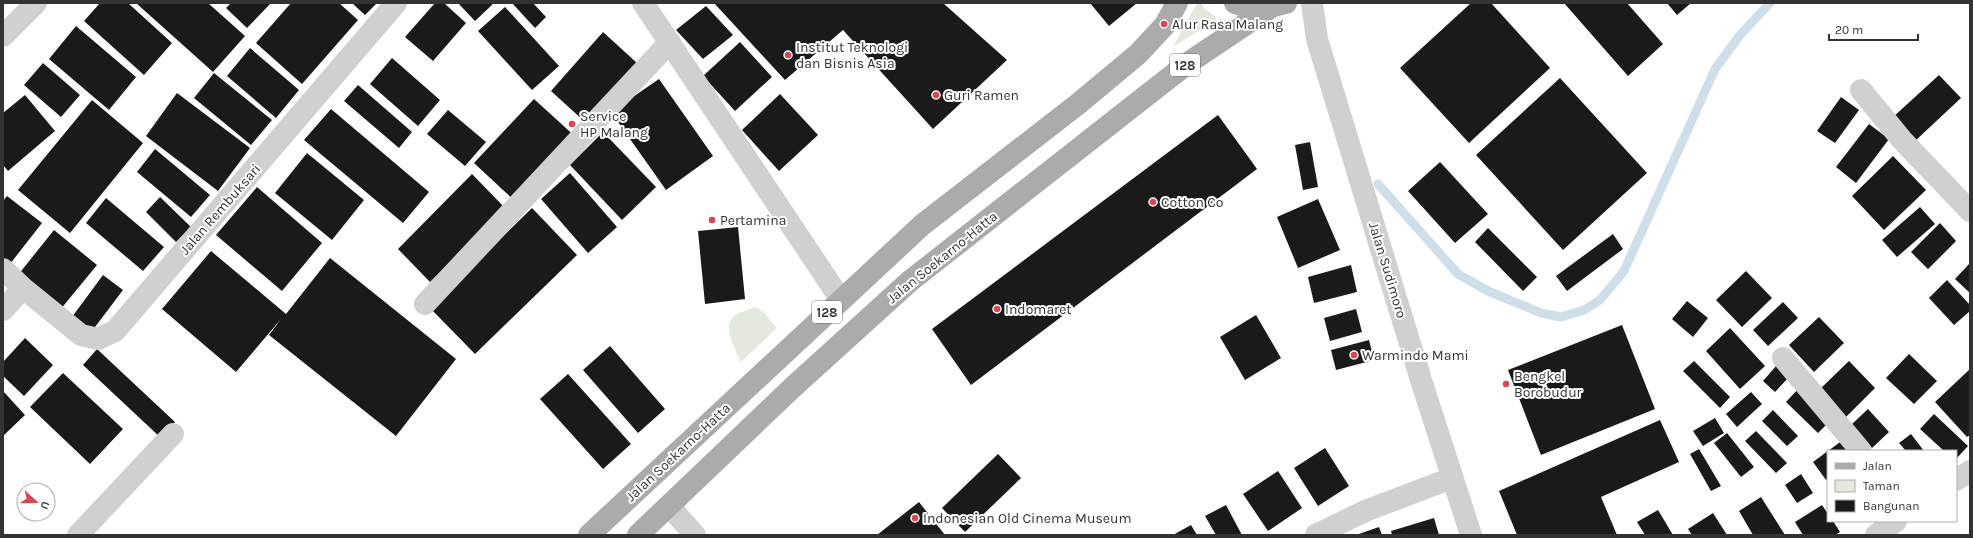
<svg xmlns="http://www.w3.org/2000/svg" width="1973" height="538" viewBox="0 0 1973 538" font-family="Karla,sans-serif">
  <rect width="100%" height="100%" fill="#fff"/>
  <!-- green -->
  <path fill="#e3e9dd" d="M1197 3H1201L1204 8 1216 17 1215 20 1173 47Z
    M755 307 763 312 777 328 741 362C736 350 721 327 734 316 739 312 749 310 755 307Z"/>
  <g fill="none" stroke-linecap="round" stroke-linejoin="round">
    <!-- stream -->
    <path stroke="#cedfea" stroke-width="9" d="M1378 184 1458 274 1488 291 1541 313 1561 317 1584 310 1600 300 1624 271 1715 69 1740 35 1770 3"/>
  </g>
  <!-- building -->
  <path fill="#1a1a1a" d="M100 3H128L172 43 144 75 84 21Z
    M136 3H208L245 36 213 72Z
    M231 3H271L247 28 226 8Z
    M291 3H339L358 20 302 84 256 43Z
    M352 3H377L365 15Z
    M435 3H444L466 23 433 61 405 37Z
    M458 3H494L475 21Z
    M512 3H533L546 17 535 28Z
    M714 3H943L1007 60 933 129 843 30 785 80Z
    M1090 3H1137L1109 26Z
    M1471 3H1491L1550 68 1469 143 1400 68Z
    M1564 3H1627L1663 44 1628 76Z
    M1667 3H1691L1677 15Z
    M706 6 733 35 703 59 676 30Z
    M505 7 559 66 532 90 478 31Z
    M76 26 136 77 109 110 49 59Z
    M603 32 637 63 585 122 551 91Z
    M740 42 772 77 735 111 703 76Z
    M250 48 299 90 276 118 227 76Z
    M392 58 440 100 418 126 370 84Z
    M43 63 80 95 61 117 24 85Z
    M214 73 272 120 251 145 194 98Z
    M1939 75 1961 98 1914 142 1892 118Z
    M1560 78 1647 173 1563 250 1476 155Z
    M659 79 713 156 666 190 611 112Z
    M358 85 412 132 399 148 344 101Z
    M177 93 250 148 218 191 146 136Z
    M780 94 818 135 779 171 742 130Z
    M25 95 55 131 8 171 3 165V113Z
    M1841 97 1859 110 1835 143 1817 131Z
    M534 99 578 139 518 204 474 163Z
    M92 100 143 143 70 233 18 190Z
    M331 109 429 192 403 223 304 140Z
    M448 110 486 142 465 166 427 134Z
    M1218 115 1257 169 971 385 932 329Z
    M1869 124 1889 139 1856 183 1836 167Z
    M603 132 656 187 622 220 570 165Z
    M1310 142 1318 187 1303 190 1295 145Z
    M155 149 210 195 191 217 137 172Z
    M307 153 364 200 332 240 275 193Z
    M1893 156 1926 190 1884 230 1852 196Z
    M1440 162 1488 214 1455 243 1408 191Z
    M570 173 617 227 588 253 541 199Z
    M472 174 505 208 430 282 398 249Z
    M257 187 322 243 282 291 216 235Z
    M7 196 42 223 10 264 3 259V201Z
    M160 197 191 227 176 242 146 212Z
    M106 198 164 247 143 271 86 223Z
    M1318 199 1340 250 1298 268 1277 217Z
    M1920 207 1935 224 1897 257 1882 240Z
    M532 208 577 255 475 354 430 308Z
    M1940 223 1956 241 1928 269 1911 252Z
    M738 227 745 299 705 304 698 231Z
    M1488 228 1537 277 1523 291 1475 242Z
    M54 230 97 265 60 310 18 275Z
    M1613 234 1623 249 1567 291 1556 276Z
    M211 251 286 314 330 258 456 359 396 436 269 335 281 319 236 372 162 309Z
    M1970 263V293L1955 279Z
    M1351 265 1357 292 1314 303 1308 277Z
    M1746 271 1772 298 1742 327 1716 300Z
    M103 275 123 290 92 331 72 317Z
    M1947 280 1970 305V311L1954 325 1929 298Z
    M1687 301 1708 318 1693 337 1672 319Z
    M1783 302 1798 318 1768 346 1753 330Z
    M1356 309 1362 332 1330 341 1324 318Z
    M1256 315 1281 358 1245 380 1220 337Z
    M1819 317 1844 343 1814 372 1789 345Z
    M1622 325 1655 409 1541 455 1508 370Z
    M1730 328 1765 366 1740 389 1706 351Z
    M25 338 53 365 24 396 3 376V362Z
    M1369 340 1374 360 1336 370 1331 350Z
    M610 346 665 409 638 433 583 370Z
    M97 349 175 422 161 438 83 365Z
    M1909 354 1937 381 1914 404 1886 378Z
    M1694 361 1730 397 1720 408 1683 371Z
    M1849 361 1875 388 1846 417 1819 390Z
    M1776 366 1789 377 1775 392 1763 381Z
    M1970 369V435L1967 437 1935 402Z
    M63 373 123 429 90 464 30 407Z
    M568 374 631 444 603 469 540 399Z
    M1799 388 1830 421 1818 433 1786 402Z
    M3 391 25 415 3 436Z
    M1751 392 1762 404 1737 427 1726 414Z
    M1868 409 1889 432 1872 448 1851 425Z
    M1773 410 1798 436 1787 446 1762 421Z
    M1934 414 1968 446 1956 459V451H1944L1920 429Z
    M1715 418 1724 433 1703 446 1693 431Z
    M1660 420 1679 462 1601 497 1617 535H1517L1499 491Z
    M1756 431 1787 463 1776 473 1745 441Z
    M1727 433 1754 467 1741 477 1714 443Z
    M1911 434 1924 451H1906L1899 443Z
    M1847 437 1857 451H1828V478L1826 480 1813 462Z
    M1325 448 1349 486 1318 506 1294 468Z
    M1699 449 1721 486 1711 491 1690 454Z
    M998 454 1021 478 965 532 942 508Z
    M1278 471 1302 508 1268 531 1243 494Z
    M1801 474 1813 493 1797 503 1785 485Z
    M1761 497 1785 535H1753L1739 511Z
    M919 502 945 535H877Z
    M1226 505 1242 535H1216L1205 516Z
    M1822 505 1828 514V521H1833L1840 532 1835 535H1803L1795 522Z
    M1658 510 1673 535H1645L1637 522Z
    M1713 513 1727 535H1692L1688 529Z
    M1434 518 1439 535H1392L1391 531Z
    M1191 525 1197 535H1173Z
    M1379 527 1382 535H1356Z"/>
  <g fill="none" stroke-linecap="round" stroke-linejoin="round">
    <!-- minor -->
    <path stroke="#d0d0d0" stroke-width="22" d="M643 3 841 300
      M3 36 36 3
      M1861 90 1902 140 1970 211
      M3 269 23 288 81 335 98 339 115 331 396 3
      M425 304 670 42
      M3 310 23 288
      M1783 358 1861 451
      M1956 480 1970 471
      M669 506 695 535
      M78 535 173 434
      M1316 535 1365 511 1452 478
      M1876 535 1896 521"/>
    <!-- tertiary -->
    <path stroke="#d0d0d0" stroke-width="22" d="M1312 3 1317 39 1421 380 1471 535"/>
    <!-- primary -->
    <path stroke="#ababab" stroke-width="22" d="M1235 3C1253 10 1268 8 1286 3
      M589 535 922 225 1078 104 1138 54 1165 25 1177 3
      M638 535 792 388 910 281 1188 63 1270 8"/>
  </g>
  <!-- markers -->
  <g fill="#d94551" stroke="#fff" stroke-width="1.5">
    <circle cx="1164" cy="24" r="4"/>
    <circle cx="788" cy="55" r="4"/>
    <circle cx="936" cy="95" r="4"/>
    <circle cx="572" cy="124" r="4"/>
    <circle cx="1153" cy="202" r="4"/>
    <circle cx="712" cy="220" r="4"/>
    <circle cx="997" cy="309" r="4"/>
    <circle cx="1354" cy="355" r="4"/>
    <circle cx="1506" cy="384" r="4"/>
    <circle cx="915" cy="518" r="4"/>
  </g>
  <g text-anchor="middle" stroke-width="4" stroke-linejoin="round" paint-order="stroke">
    <!-- shield labels -->
    <g fill="#fff" stroke="#707070" stroke-width="1">
      <rect x="1170" y="54" width="30" height="22" rx="3"/>
      <rect x="812" y="301" width="30" height="22" rx="3"/>
    </g>
    <g font-size="13" font-weight="bold" fill="#333">
      <text x="1185" y="70">128</text>
      <text x="827" y="317">128</text>
    </g>
    <!-- poi labels -->
    <g font-size="14" fill="#333" stroke="#fff" text-anchor="start">
      <text x="1172" y="29">Alur Rasa Malang</text>
      <text x="796" y="52">Institut Teknologi<tspan x="796" dy="16">dan Bisnis Asia</tspan></text>
      <text x="944" y="100">Guri Ramen</text>
      <text x="580" y="121">Service<tspan x="580" dy="16">HP Malang</tspan></text>
      <text x="1161" y="207">Cotton Co</text>
      <text x="720" y="225">Pertamina</text>
      <text x="1005" y="314">Indomaret</text>
      <text x="1362" y="360">Warmindo Mami</text>
      <text x="1514" y="381">Bengkel<tspan x="1514" dy="16">Borobudur</tspan></text>
      <text x="923" y="523">Indonesian Old Cinema Museum</text>
    </g>
    <!-- street labels -->
    <g font-size="14" fill="#333" stroke="#fff">
      <text transform="translate(220 209) rotate(-49)" y="5">Jalan Rembuksari</text>
      <text transform="translate(942 257) rotate(-39)" y="5">Jalan Soekarno-Hatta</text>
      <text transform="translate(1388 270) rotate(73)" y="5">Jalan Sudimoro</text>
      <text transform="translate(678 452) rotate(-43)" y="5">Jalan Soekarno-Hatta</text>
    </g>
  </g>
  <!-- border -->
  <rect width="1973" height="538" fill="none" stroke="#333333" stroke-width="8"/>
  <!-- legend -->
  <rect x="1827" y="450" width="130" height="72" fill="#ffffff" stroke="#adadad"/>
  <rect x="1835" y="463" width="20" height="6" fill="#ababab" stroke="#adadad"/>
  <text x="1863" y="470" font-size="12" fill="#333333">Jalan</text>
  <rect x="1835" y="480" width="20" height="12" fill="#e3e9dd" stroke="#adadad"/>
  <text x="1863" y="490" font-size="12" fill="#333333">Taman</text>
  <rect x="1835" y="500" width="20" height="12" fill="#1a1a1a" stroke="#adadad"/>
  <text x="1863" y="510" font-size="12" fill="#333333">Bangunan</text>
  <!-- north arrow -->
  <g transform="translate(36 502) rotate(111)"><circle r="19" fill="#ffffff" stroke="#adadad"/>
  <path d="M0-3L7 15L0 10L-7 15Z" fill="#d94551"/>
  <text y="-6" font-size="11" font-weight="bold" text-anchor="middle" fill="#333333">U</text>
  </g>
  <!-- scale -->
  <path d="M1829 34v6h89v-6" fill="none" stroke="#333333" stroke-width="2"/>
  <text x="1835" y="34" font-size="12" fill="#333333" stroke="#ffffff" stroke-width="3" paint-order="stroke">20 m</text>
</svg>
